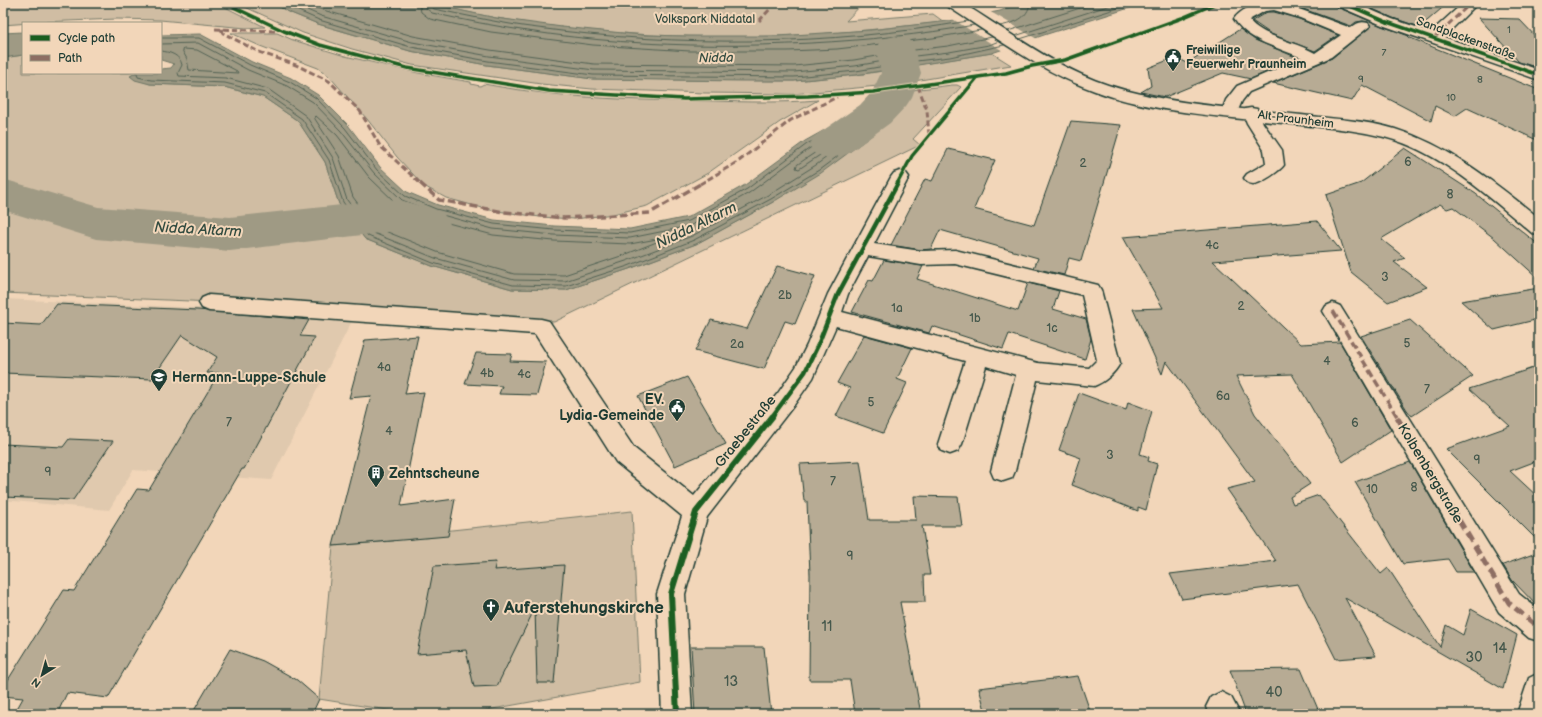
<svg xmlns="http://www.w3.org/2000/svg" width="1542" height="717" viewBox="0 0 1542 717" font-family="'Balsamiq Sans',sans-serif">
  <rect width="100%" height="100%" fill="#f2d6b9"/>
  <filter id="ink" filterUnits="userSpaceOnUse"><feTurbulence type="fractalNoise" baseFrequency=".025" numOctaves="2"/><feDisplacementMap in="SourceGraphic" scale="8" xChannelSelector="R" yChannelSelector="G"/><feConvolveMatrix kernelMatrix="1 2 1 2 8 2 1 2 1" color-interpolation-filters="sRGB"/></filter>
  <g filter="url(#ink)">
    <!-- built -->
    <path fill="#e0c9ae" d="M3 299 355 315 271 480 133 470 109 510 3 500Z"/>
    <!-- green -->
    <path fill="#d0bda3" stroke="#787d6c" d="M3 3H217L265 27 246 28 160 20 117 19 43 22 3 25Z
      M236 3H272L291 13 318 24 410 51 487 65 593 79 794 81 856 75 890 70 878 86 792 94 705 93 592 89 541 84 412 65 352 49 303 33Z
      M426 3H863L846 21 933 14 944 22C889 28 834 34 778 36 685 39 590 34 497 18 473 14 450 8 426 3Z
      M231 33H277L293 40 345 56 418 73 471 82V84L480 86 484 84C558 98 635 101 711 101 746 102 783 103 818 100L780 122 708 173 647 206 613 214 575 219 540 217 490 210 446 198 424 186 397 157 367 119 329 76 318 68 260 46Z
      M992 53 1011 65 902 83 909 66Z
      M23 55V73H136L131 76 150 84 224 87 263 97 298 121 325 162 339 204 365 239 432 266 512 289 566 290 629 269 696 244 773 202 904 103 888 93 952 85H957L961 87 913 139 920 145 916 147 554 322 353 308 3 293V58Z
      M632 511 640 682 465 714H413L319 699 333 546 394 541 395 536Z"/>
    <!-- water -->
    <path fill="#9f9a84" stroke="#6c7564" d="M272 3H426L496 18 562 27 643 35 688 36H778L870 30 949 21 1000 11 1020 3H1145L1044 35 992 53 856 75 794 81H742L593 79 487 65 410 51 380 42 318 24 291 13Z
      M23 32V55L3 58V33Z
      M200 34 252 62 291 78 318 95 348 125 380 167 407 192 438 205 494 220 554 226 630 229 688 217 745 185 805 141 855 113 891 97 902 104 875 133 821 173 773 202 696 244 629 269 566 290 512 289 432 266 365 239 339 204 325 162 298 121 263 97 224 87 150 84 135 80 130 76 136 73H161V69L171 68 174 64 161 60V35Z"/>
    <!-- pier -->
    <path fill="#f2d6b9" d="M989 11 1037 39 1003 51 951 18Z"/>
    <g fill="none" stroke-linecap="round" stroke-linejoin="round">
      <!-- shore -->
      <path stroke="#526254" stroke-width="1" d="M280 3 319 20 411 47 488 61 593 75 794 77 856 71 908 62 950 57 1004 45
        M291 3 321 16 412 42 489 56 594 70 794 72 855 66 907 57 949 52 989 45 999 41
        M305 3 323 10 413 36 490 50 594 64 794 66 854 60 906 51 948 46 992 37
        M419 3 421 12 430 19 491 32 593 45 690 51H788L837 49 933 38 981 30
        M425 3 427 9 432 13C560 42 680 50 811 43 866 40 920 35 974 25
        M430 3 431 7 434 9C469 16 503 24 538 28 676 47 831 46 968 21
        M1000 26C1014 23 1028 19 1030 3
        M1008 31 1096 3
        M1015 36 1117 3
        M1020 39 1134 3
        M161 44 198 43 248 70 287 86 313 102 341 131 374 173 402 200 435 213 493 229 554 235 630 238 690 226 749 193 810 148 859 121 876 114 879 116 869 126 816 165 768 195 692 236 626 261 565 281 514 280 435 258 371 232 347 200 333 158 306 116 268 89 226 78 179 76 178 73 182 65C180 55 170 52 161 51
        M184 49 197 50 237 71 238 73 189 70 187 59 183 52Z
        M137 73 138 77 151 80 225 83 265 93 302 119 329 160 343 202 368 236 433 263 513 285 566 286 628 266 694 240 771 199 819 170 873 130 895 105 890 102 856 117 807 144 747 189 689 221 630 233 554 230 494 224 436 209 405 196 377 170 345 128 316 98 290 82 250 65 199 38H161
        M316 116 337 135 369 177 397 204 433 219 493 235 554 241 630 244 657 239 659 241 624 255 564 275 514 274 437 252 375 227 353 197 339 156 315 119Z
        M824 147 827 148 826 151 799 169 796 168 797 165Z"/>
      <!-- river -->
      <path fill="#9f9a84" fill-rule="evenodd" d="M895 36 909 40 914 48 921 73 912 97 906 106 890 123 847 154 831 158 815 154 809 145 815 136 860 105 872 92 881 73 876 48 881 40Z
        M3 179 98 207 230 217 397 199 443 213 450 224 443 235 426 240 395 231 230 251 96 239 3 210Z"/>
    </g>
    <!-- building -->
    <path fill="#b7ab94" stroke="#1f3d34" d="M1281 3H1335L1337 7 1382 26 1409 36 1408 37 1539 90V141L1467 108 1455 116 1435 106 1431 121 1362 85 1352 101 1273 83 1332 58 1371 26 1368 22 1363 21 1356 22 1351 26 1289 4Z
      M1359 3H1448L1420 27 1393 18Z
      M1267 12H1274L1299 19 1338 35 1315 51 1271 34 1252 21Z
      M1479 18 1519 19 1539 40V68L1519 62Z
      M1240 29 1255 40 1298 58 1251 79 1223 73 1165 97 1141 92 1151 86 1148 68 1176 57 1187 63Z
      M1071 121 1121 125 1081 261 1069 258 1064 275 1034 268 1038 258 940 230 931 249 921 250 891 245 925 179 932 181 948 149 995 160 974 209 1034 225Z
      M1405 148 1476 194 1539 245V279L1494 238 1453 207 1447 209 1440 204 1381 239 1405 258 1394 262 1427 287 1388 302 1351 272 1326 195 1361 183Z
      M1317 221 1341 251 1213 261 1301 344 1340 342 1391 430 1343 462 1292 374 1236 376 1255 414 1310 484 1290 497 1293 504 1319 495 1381 574 1388 568 1440 647 1446 625 1463 635 1471 609 1517 635 1503 689 1345 598 1376 656 1336 659 1298 584 1182 599 1170 574 1276 561 1227 489 1255 482 1166 361 1162 374 1133 309 1163 308 1123 237Z
      M884 260 923 266 917 279 1018 311 1028 283 1059 291 1053 309 1086 319 1091 339 1085 359 1009 334 1003 349 932 326 929 333 852 312 869 280 873 281Z
      M777 266 815 276 795 324 785 321 764 369 695 351 711 320 747 329Z
      M1539 288V319L1494 330 1461 301Z
      M57 304 198 310 309 320 300 336 315 337 244 469H242L108 698 67 693 57 714H14L23 698 3 696V688L64 590 74 591 137 489 149 490 219 373H207L217 357 182 335 152 379 3 373V323L41 325Z
      M1410 320 1473 376 1412 416 1407 410 1361 336Z
      M864 335 912 348 897 379 907 383 883 433 836 416 850 388 837 383Z
      M418 336 405 394 424 392 401 506 455 499 448 536 333 546 371 396 349 398 365 340Z
      M476 353 512 354 510 361 546 362 537 395 499 394 502 386 465 384Z
      M1539 366V460L1510 471 1539 498V542L1446 449 1510 426 1469 389Z
      M687 377 726 444 675 466 638 396Z
      M1079 393 1126 410 1128 402 1152 411 1140 454 1149 457 1148 461 1157 464 1146 510 1138 507V511L1072 485 1081 458 1059 450Z
      M69 439 113 441 73 500 3 497V444L63 447Z
      M860 461 869 520H916L914 496 958 497 962 526H922L930 575H924L925 602H900L921 714H855L850 680H809L810 575 807 501H804L800 464Z
      M1410 462 1474 572H1456L1448 559 1403 564 1355 482Z
      M1539 552V608L1512 580 1503 565Z
      M496 562 494 570 564 565 554 683H537L535 608 497 686 474 687 466 650 417 654 434 566Z
      M691 647H764L771 714H695Z
      M230 649 263 661 297 680 319 699 312 714H192Z
      M1301 669 1320 714H1246L1230 670Z
      M1078 676 1091 714H986L979 688Z"/>
    <g fill="none" stroke-linecap="round" stroke-linejoin="round">
      <defs>
        <path id="minor" d="M1261 3 1288 5 1351 28C1357 23 1360 21 1368 23L1370 26 1331 57 1249 92 1242 101 1236 115 1230 116 1224 115 1222 111 1226 100 1237 86 1302 58C1279 47 1248 42 1234 19 1240 10 1251 6 1261 3ZM1274 10 1300 18 1341 35 1315 53C1296 42 1262 37 1249 20L1265 11Z
          M1336 3H1355L1392 19 1431 32 1463 3H1478L1444 37 1539 70V80L1382 25 1338 6Z
          M1251 108 1257 109 1263 123 1282 150 1284 165C1280 171 1260 184 1253 184 1251 184 1249 183 1247 182L1244 178 1247 174 1266 163 1264 150 1247 123 1243 113 1245 109Z
          M900 171 906 173 909 177 874 244 921 251 955 250 1098 285 1101 290 1120 363C1115 373 1105 382 1094 386L1037 380 1015 471 1012 478 1003 481 994 478 991 471 1016 375 986 366 962 444 958 451 950 454 942 451 938 444 965 361 836 326 813 378 794 405 707 517 685 594 692 714H662L657 594 682 516 616 462 535 334 209 311 202 308 199 303 202 298 209 295 541 319 549 321 634 448 694 496 778 393 796 367 807 345 828 294 891 177 894 173ZM868 256 921 265 955 264 1082 295 1097 360 1089 368 1038 363 842 312 848 294Z
          M1333 303 1340 306 1519 594 1539 610V641L1529 638 1499 612 1323 311 1326 306Z
          M1221 692 1231 697 1240 714H1209L1206 707 1211 697Z"/>
        <path id="major" d="M945 3H962C1008 31 1056 68 1108 85 1173 106 1243 108 1310 116 1338 119 1368 121 1395 129 1450 146 1495 183 1539 218V234L1532 233C1489 197 1440 151 1384 137 1360 131 1335 128 1311 126 1242 118 1159 115 1095 91 1041 72 994 36 947 6Z
          M1539 673V714H1517L1529 678Z"/>
      </defs>
      <!-- minor casing -->
      <use href="#minor" stroke="#1f3d34" stroke-width="3"/>
      <!-- major casing -->
      <use href="#major" stroke="#1f3d34" stroke-width="3"/>
      <!-- minor -->
      <use href="#minor" fill="#f2d6b9" fill-rule="evenodd"/>
      <!-- major -->
      <use href="#major" fill="#f2d6b9" fill-rule="evenodd"/>
      <!-- quiet-far2 -->
      <path stroke="#8d6e63" stroke-width="3" stroke-dasharray="6 3" stroke-linecap="butt" d="M759 21 771 8
        M215 29 278 31
        M221 29 223 33 259 52 296 65 329 81 360 111 380 146 421 184
        M1435 37 1471 3
        M918 86 927 110 929 136
        M700 184 739 161 791 120 837 97"/>
      <!-- quiet-far1 -->
      <path stroke="#8d6e63" stroke-width="3.5" stroke-dasharray="8 3.5" stroke-linecap="butt" d="M420 183 439 200 504 212 564 218 650 213 702 183
        M1333 311 1398 418"/>
      <!-- quiet -->
      <path stroke="#8d6e63" stroke-width="5" stroke-dasharray="10 5" stroke-linecap="butt" d="M1397 417 1509 603 1539 628"/>
      <defs>
        <path id="cycleway-far2" d="M225 3 284 31 320 45 407 68 549 91 684 99 808 96 873 92 1006 73 1032 66 1065 60 1182 18 1217 3
          M1343 3 1387 22 1539 75
          M897 184 912 156 977 78"/>
        <path id="cycleway-far1" d="M771 418 805 372 818 345 838 294 898 183"/>
        <path id="cycleway" d="M677 714 671 594 696 512 772 417"/>
      </defs>
      <!-- cycleway-far2 casing -->
      <use href="#cycleway-far2" stroke="#f2d6b9" stroke-width="5.5"/>
      <!-- cycleway-far1 casing -->
      <use href="#cycleway-far1" stroke="#f2d6b9" stroke-width="7"/>
      <!-- cycleway casing -->
      <use href="#cycleway" stroke="#f2d6b9" stroke-width="8"/>
      <!-- cycleway-far2 -->
      <use href="#cycleway-far2" stroke="#1b5e20" stroke-width="3.5"/>
      <!-- cycleway-far1 -->
      <use href="#cycleway-far1" stroke="#1b5e20" stroke-width="4.5"/>
      <!-- cycleway -->
      <use href="#cycleway" stroke="#1b5e20" stroke-width="6"/>
    </g>
  </g>
  <!-- icons -->
  <defs>
    <symbol id="civic-pin" viewBox="-11 -11 22 30"><path d="M0 17L-7.5 6A9.5 9.5 0 1 1 7.5 6Z" fill="#1f3d34" stroke="#f2d6b9"/><path d="M-.6-6.5H3V-4.5H.6V-3L4-1V1h2V6H-6V1h2V-1L-.6-3ZM-1.2 2.5V6h2.4V2.5Z" fill="#fff"/></symbol>
    <symbol id="school-pin" viewBox="-11 -11 22 30"><path d="M0 17L-7.5 6A9.5 9.5 0 1 1 7.5 6Z" fill="#1f3d34" stroke="#f2d6b9"/><path d="M0-5L7-2L0 1L-7-2ZM-4 1L0 2.5L4 1V4Q0 6-4 4Z" fill="#fff"/></symbol>
    <symbol id="building-pin" viewBox="-11 -11 22 30"><path d="M0 17L-7.5 6A9.5 9.5 0 1 1 7.5 6Z" fill="#1f3d34" stroke="#f2d6b9"/><path d="M-4-6H4V6H1V3H-1V6H-4ZM-2.5-4.3h1.7v1.8h-1.7ZM.8-4.3h1.7v1.8H.8ZM-2.5-1h1.7V.8h-1.7ZM.8-1h1.7V.8H.8Z" fill="#fff"/></symbol>
    <symbol id="church-pin" viewBox="-11 -11 22 30"><path d="M0 17L-7.5 6A9.5 9.5 0 1 1 7.5 6Z" fill="#1f3d34" stroke="#f2d6b9"/><path d="M-1.2-6h2.4v3.5h3.3v2.4h-3.3V6h-2.4V-.1h-3.3v-2.4h3.3Z" fill="#fff"/></symbol>
  </defs>
  <g fill-rule="evenodd">
    <use href="#civic-pin" x="1163" y="47" width="20" height="27"/>
    <use href="#school-pin" x="149" y="367" width="20" height="27"/>
    <use href="#civic-pin" x="667" y="397" width="20" height="27"/>
    <use href="#building-pin" x="366" y="463" width="20" height="27"/>
    <use href="#church-pin" x="481" y="597" width="20" height="27"/>
  </g>
  <g text-anchor="middle" stroke-width="4" stroke-linejoin="round" paint-order="stroke">
    <!-- far-number labels -->
    <g font-size="10" fill="#45584c">
      <text x="1509" y="33">1</text>
      <text x="1384" y="56">7</text>
      <text x="1361" y="82">9</text>
      <text x="1480" y="83">8</text>
      <text x="1451" y="101">10</text>
    </g>
    <!-- far-park labels -->
    <g font-size="12" fill="#314a3f" stroke="#f2d6b9">
      <text x="705" y="23">Volkspark Niddatal</text>
    </g>
    <!-- far-street labels -->
    <g font-size="12" fill="#1f3d34" stroke="#f2d6b9">
      <text transform="translate(1466 38) rotate(20)" y="4">Sandplackenstraße</text>
      <text transform="translate(1296 119) rotate(7)" y="4">Alt-Praunheim</text>
    </g>
    <!-- far-poi labels -->
    <g font-size="12" font-weight="bold" fill="#1f3d34" stroke="#f2d6b9" text-anchor="start">
      <text x="1186" y="54">Freiwillige<tspan x="1186" dy="14">Feuerwehr Praunheim</tspan></text>
    </g>
    <!-- number labels -->
    <g font-size="12" fill="#45584c">
      <text x="1408" y="166">6</text>
      <text x="1083" y="167">2</text>
      <text x="1450" y="198">8</text>
      <text x="1212" y="249">4c</text>
      <text x="1385" y="281">3</text>
      <text x="785" y="299">2b</text>
      <text x="1241" y="310">2</text>
      <text x="897" y="312">1a</text>
      <text x="975" y="322">1b</text>
      <text x="1052" y="332">1c</text>
      <text x="1407" y="347">5</text>
      <text x="737" y="348">2a</text>
      <text x="1327" y="365">4</text>
      <text x="384" y="371">4a</text>
      <text x="487" y="377">4b</text>
      <text x="524" y="378">4c</text>
      <text x="1427" y="393">7</text>
      <text x="1223" y="400">6a</text>
      <text x="871" y="406">5</text>
      <text x="229" y="426">7</text>
      <text x="1355" y="427">6</text>
      <text x="389" y="435">4</text>
      <text x="1110" y="459">3</text>
      <text x="1477" y="464">9</text>
      <text x="48" y="476">9</text>
      <text x="833" y="485">7</text>
      <text x="1414" y="491">8</text>
      <text x="1372" y="493">10</text>
      <text x="850" y="560">9</text>
    </g>
    <!-- far-water labels -->
    <g font-size="13" font-style="italic" fill="#324b40" stroke="#f2d6b9">
      <text transform="translate(716 57) rotate(-1)" y="5">Nidda</text>
    </g>
    <!-- poi labels -->
    <g font-size="14" font-weight="bold" fill="#1f3d34" stroke="#f2d6b9" text-anchor="start">
      <text x="172" y="382">Hermann-Luppe-Schule</text>
      <text x="664" y="404" text-anchor="end">EV.<tspan x="664" dy="16">Lydia-Gemeinde</tspan></text>
      <text x="389" y="478">Zehntscheune</text>
    </g>
    <!-- street labels -->
    <g font-size="14" fill="#1f3d34" stroke="#f2d6b9">
      <text transform="translate(745 431) rotate(-51)" y="5">Graebestraße</text>
      <text transform="translate(1431 473) rotate(59)" y="5">Kolbenbergstraße</text>
    </g>
    <!-- near-number labels -->
    <g font-size="14" fill="#45584c">
      <text x="827" y="631">11</text>
      <text x="1500" y="653">14</text>
      <text x="1474" y="662">30</text>
      <text x="731" y="686">13</text>
      <text x="1274" y="697">40</text>
    </g>
    <!-- water labels -->
    <g font-size="15" font-style="italic" fill="#324b40" stroke="#f2d6b9">
      <text transform="translate(696 225) rotate(-26)" y="5">Nidda Altarm</text>
      <text transform="translate(198 229) rotate(3)" y="5">Nidda Altarm</text>
    </g>
    <!-- near-poi labels -->
    <g font-size="17" font-weight="bold" fill="#1f3d34" stroke="#f2d6b9" text-anchor="start">
      <text x="504" y="613">Auferstehungskirche</text>
    </g>
  </g>
  <!-- margin -->
  <rect width="1542" height="717" fill="none" stroke="#f2d6b9" stroke-width="16"/>
  <rect x="8" y="8" width="1526" height="701" fill="none" stroke="#1f3d34" stroke-width="1.5" filter="url(#ink)"/>
  <!-- legend -->
  <rect x="22" y="22" width="140" height="52" fill="#f2d6b9" stroke="#9e9984"/>
  <rect x="30" y="35" width="20" height="6" fill="#1b5e20" stroke="#9e9984"/>
  <text x="58" y="42" font-size="12" fill="#1f3d34">Cycle path</text>
  <rect x="30" y="55" width="20" height="6" fill="#8d6e63" stroke="#9e9984"/>
  <text x="58" y="62" font-size="12" fill="#1f3d34">Path</text>
  <!-- north arrow -->
  <g transform="translate(42 675) rotate(217)" stroke="#f2d6b9" stroke-width="3" paint-order="stroke">
  <path d="M0-3L7 15L0 10L-7 15Z" fill="#1f3d34"/>
  <text y="-6" font-size="11" font-weight="bold" text-anchor="middle" fill="#1f3d34">N</text>
  </g>
</svg>
